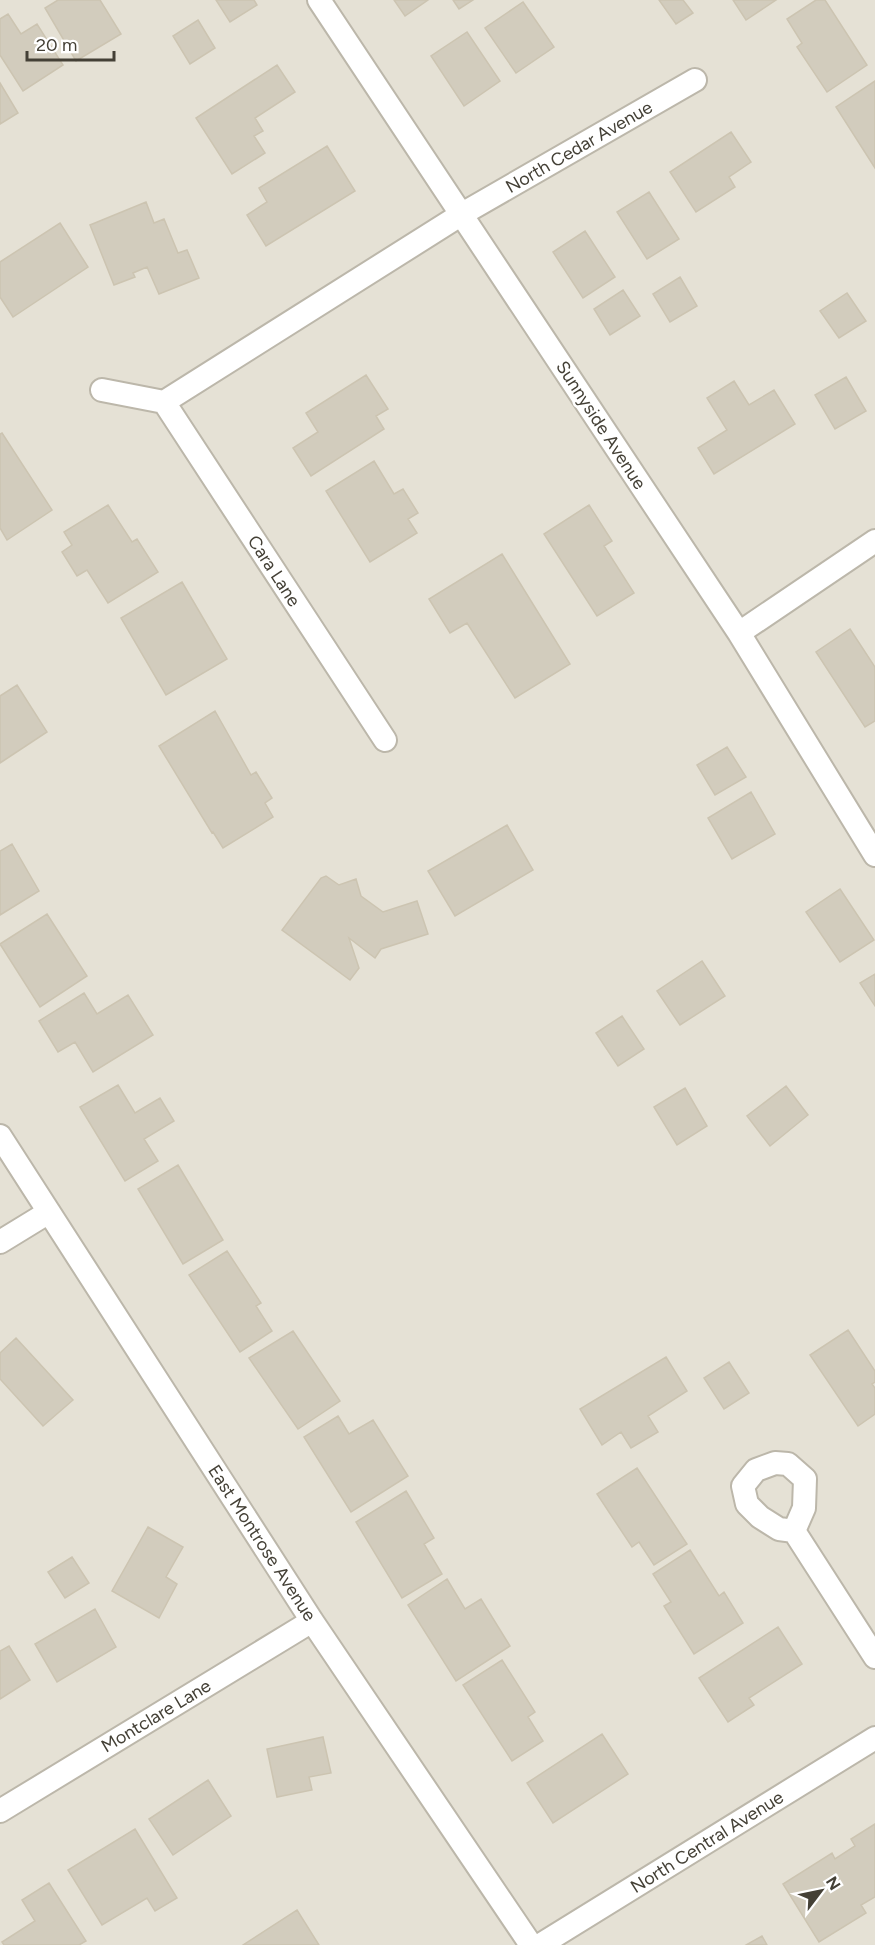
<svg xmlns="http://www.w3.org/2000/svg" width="875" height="1945" viewBox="0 0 875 1945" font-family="Figtree,sans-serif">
  <rect width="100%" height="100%" fill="#f1efe6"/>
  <!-- residential -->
  <path fill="#e5e1d5" d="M0 0H875V1945H0Z"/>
  <!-- building -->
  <path fill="#d2ccbd" stroke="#ccc4b1" stroke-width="1.5" d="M58 0H100L121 34 76 61 45 8Z
    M216 0H254L257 5 230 22Z
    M394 0H428L405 16Z
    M453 0H473L459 9Z
    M659 0H683L693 13 676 24Z
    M733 0H776L746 20Z
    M816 0H825L867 65 827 92 797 47 802 43 787 19Z
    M523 2 554 47 516 73 485 28Z
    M8 14 21 34 37 24 63 65 23 91 0 55V19Z
    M198 20 215 48 190 64 173 36Z
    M467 32 500 81 464 106 431 56Z
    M277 65 295 92 255 118 263 131 254 136 265 153 232 174 196 118Z
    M875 81V168L836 107Z
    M0 83 18 113 0 124Z
    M731 132 751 162 729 177 735 187 696 212 670 172Z
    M327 146 355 191 266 246 247 215 267 202 259 188Z
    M649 192 679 239 647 259 617 212Z
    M146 202 154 223 164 219 178 253 187 250 199 278 159 294 147 267 133 273 135 277 114 285 90 225Z
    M60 223 88 267 13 317 0 297V262Z
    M585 231 615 277 583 298 553 252Z
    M680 277 697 306 670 322 653 294Z
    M623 290 640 316 610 335 594 309Z
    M847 293 866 321 839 338 820 311Z
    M366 375 388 409 376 416 384 429 311 476 293 448 318 432 306 413Z
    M846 377 866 411 835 429 815 395Z
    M734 381 749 405 774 390 795 424 714 474 698 448 727 430 707 398Z
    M2 433 52 510 7 540 0 528V434Z
    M374 461 394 494 403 489 418 513 408 519 417 533 370 562 326 491Z
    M108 505 132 542 137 539 158 572 108 603 87 570 77 576 62 552 72 545 64 532Z
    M589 505 612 541 604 546 634 593 597 616 544 534Z
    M502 554 570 664 515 698 467 623 450 633 429 599Z
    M182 582 227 659 166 695 121 618Z
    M850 629 875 667V721L865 727 816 652Z
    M17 685 47 732 0 763V696Z
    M215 711 251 775 256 772 272 798 265 803 273 817 223 848 213 832 212 833 159 746Z
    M727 747 746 777 715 795 697 765Z
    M751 792 775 834 732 859 708 818Z
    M507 825 533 870 455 916 428 871Z
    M12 844 39 891 0 915V851Z
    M326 876 339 885 356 879 361 896 383 912 417 901 428 934 381 949 375 958 349 938 359 968 350 980 282 930 321 878Z
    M840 889 874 940 840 962 806 912Z
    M47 914 87 976 40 1007 0 944Z
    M702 961 725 996 680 1025 657 991Z
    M875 974V1006L860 983Z
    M84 993 97 1014 128 995 153 1035 93 1072 75 1042 58 1052 39 1021Z
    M622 1016 644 1049 618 1066 596 1033Z
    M118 1085 135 1113 160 1098 174 1121 144 1139 158 1161 125 1181 80 1107Z
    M786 1086 808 1115 770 1146 747 1116Z
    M685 1088 707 1126 677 1145 654 1107Z
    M178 1165 223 1240 183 1264 138 1189Z
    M227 1251 261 1303 256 1306 272 1331 240 1352 189 1275Z
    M848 1330 875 1371V1382L872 1384 875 1388V1414L858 1426 810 1355Z
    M293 1331 340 1401 298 1429 249 1358Z
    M16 1338 73 1400 43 1426 0 1379V1353Z
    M666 1357 687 1391 648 1416 658 1432 631 1448 621 1432 602 1445 580 1409Z
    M729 1362 749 1393 724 1409 704 1378Z
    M338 1416 349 1434 373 1420 408 1476 351 1512 304 1437Z
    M637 1468 687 1544 654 1565 639 1542 632 1547 597 1494Z
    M406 1491 434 1538 424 1544 442 1574 402 1598 356 1522Z
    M148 1527 183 1547 166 1577 177 1584 159 1618 112 1591Z
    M690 1550 719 1596 724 1592 743 1623 694 1654 664 1606 671 1602 653 1574Z
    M72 1557 89 1583 65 1598 48 1572Z
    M447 1579 465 1609 481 1599 510 1646 456 1681 408 1605Z
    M95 1609 116 1647 57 1682 35 1644Z
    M778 1627 802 1664 749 1698 754 1705 728 1722 699 1678Z
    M9 1646 30 1680 0 1699V1651Z
    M502 1660 535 1712 528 1717 543 1741 512 1761 463 1685Z
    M602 1734 628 1774 553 1823 527 1783Z
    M323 1737 331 1773 309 1777 312 1790 277 1797 267 1749Z
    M208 1780 231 1816 173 1855 149 1819Z
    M875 1824V1897L861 1905 866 1913 819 1942 783 1884 832 1853 835 1859 855 1846 851 1839Z
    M135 1829 177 1898 155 1911 147 1898 102 1925 68 1870Z
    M49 1883 86 1941 79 1945H4L2 1942 35 1921 22 1900Z
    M297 1910 319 1945H243Z
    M762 1936 767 1945H746Z"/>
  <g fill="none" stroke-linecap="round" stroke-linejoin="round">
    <defs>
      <path id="minor" d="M319 0 739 633 875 855
        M102 390 164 402 462 214 695 80
        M164 402 385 740
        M739 633 875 541
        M0 1136 312 1621 531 1945
        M0 1242 49 1212
        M794 1531 804 1508 805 1479 788 1464 775 1463 756 1470 743 1486 747 1504 760 1517 779 1529 794 1531 875 1657
        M0 1811 312 1621
        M540 1945 875 1738"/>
    </defs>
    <!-- minor casing -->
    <use href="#minor" stroke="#bcb7aa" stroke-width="26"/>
    <!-- minor -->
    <use href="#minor" stroke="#fff" stroke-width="22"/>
  </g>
  <g text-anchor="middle" stroke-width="5" stroke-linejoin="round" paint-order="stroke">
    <!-- street labels -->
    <g font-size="18" fill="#444036" stroke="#fff">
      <text transform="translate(579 147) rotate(-30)" y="6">North Cedar Avenue</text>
      <text transform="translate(601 425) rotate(57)" y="6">Sunnyside Avenue</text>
      <text transform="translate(274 571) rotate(57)" y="6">Cara Lane</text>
      <text transform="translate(262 1543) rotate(57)" y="6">East Montrose Avenue</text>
      <text transform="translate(156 1716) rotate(-31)" y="6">Montclare Lane</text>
      <text transform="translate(707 1842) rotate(-32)" y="6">North Central Avenue</text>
    </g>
  </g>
  <!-- north arrow -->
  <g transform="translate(821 1891) rotate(58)" stroke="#ffffff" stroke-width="4.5" paint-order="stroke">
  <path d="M0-4.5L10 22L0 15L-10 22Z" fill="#444036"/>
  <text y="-9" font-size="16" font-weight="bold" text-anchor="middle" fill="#444036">N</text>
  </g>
  <!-- scale -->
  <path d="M27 51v9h87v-9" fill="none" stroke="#444036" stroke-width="3"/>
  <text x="36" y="51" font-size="18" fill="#444036" stroke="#ffffff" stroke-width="4.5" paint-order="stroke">20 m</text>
</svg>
